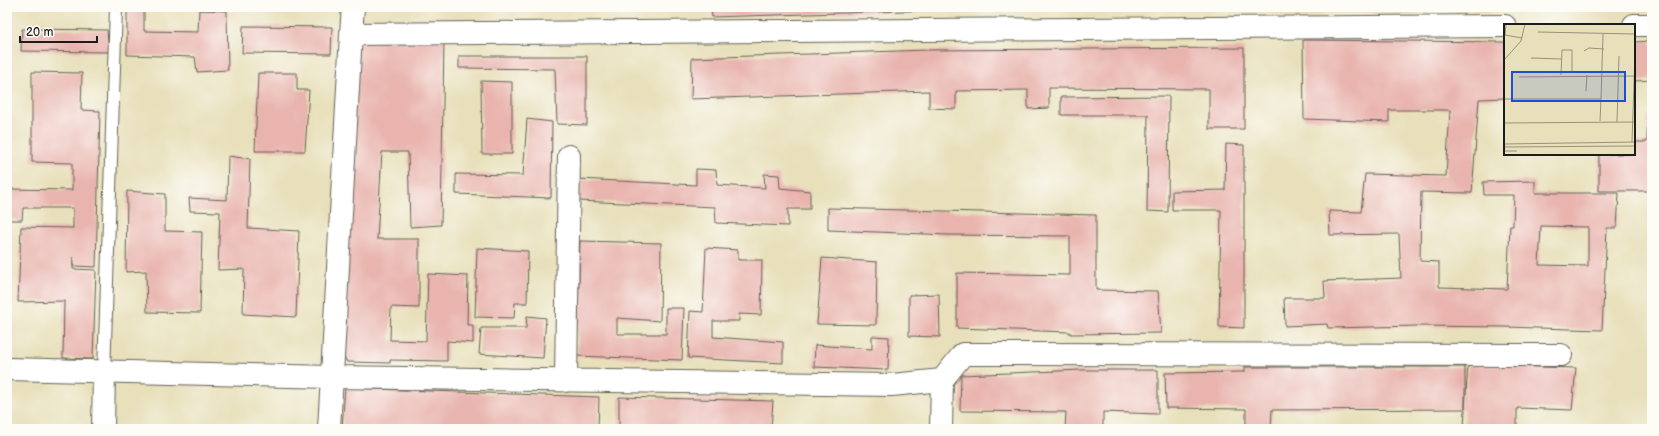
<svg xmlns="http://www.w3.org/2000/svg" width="1659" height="436" viewBox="0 0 1659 436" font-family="'Balsamiq Sans',sans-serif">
  <rect width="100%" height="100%" fill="#fdfcf7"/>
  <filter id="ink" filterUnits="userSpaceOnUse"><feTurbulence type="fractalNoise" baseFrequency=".025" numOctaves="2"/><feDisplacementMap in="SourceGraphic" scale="8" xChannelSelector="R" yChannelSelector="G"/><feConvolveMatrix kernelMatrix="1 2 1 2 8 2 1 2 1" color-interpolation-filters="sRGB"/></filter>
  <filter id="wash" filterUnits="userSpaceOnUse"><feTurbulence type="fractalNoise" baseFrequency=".012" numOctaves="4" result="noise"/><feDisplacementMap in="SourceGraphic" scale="16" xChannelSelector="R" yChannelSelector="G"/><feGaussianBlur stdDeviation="0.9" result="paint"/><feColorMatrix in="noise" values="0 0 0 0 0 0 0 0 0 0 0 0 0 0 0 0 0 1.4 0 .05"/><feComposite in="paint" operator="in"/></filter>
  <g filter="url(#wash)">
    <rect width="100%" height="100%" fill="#e8e0bb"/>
    <g id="blocks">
      <!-- building -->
      <path fill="#e9b4ae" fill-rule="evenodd" d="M7 7H9L8 52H7Z
        M127 7H144V31L198 32 199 10 227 11 228 70 197 72 195 57 127 55Z
        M711 7H969V9L712 17Z
        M243 26 332 27 331 54 242 53Z
        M22 29 107 30 109 52 21 51Z
        M358 35 444 40 441 225 410 227 408 152H382L377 239H419V308L391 307 390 340 426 341 428 274 468 276 467 325H473V343L447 341V361L390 360V363L347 362 342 354Z
        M1303 40 1505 42V98L1479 99 1472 193 1421 192 1420 261 1439 262V287L1507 289 1510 226H1513L1514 195H1484L1483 182 1535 181V193H1619L1617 228H1607L1602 330 1506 327 1419 326 1328 328 1327 324 1285 326 1284 298H1325L1324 281 1401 278 1399 234 1330 235 1329 211 1361 212 1365 174 1446 176 1450 110H1389V122L1304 119ZM1541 226 1588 227V266L1539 265Z
        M1652 41V80L1634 81V42Z
        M1244 48V129H1209V89L1049 88V108L1028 109V90L956 91V109L929 108V91L691 99 692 58 928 50Z
        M459 56H587V125L557 124 555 69 459 68Z
        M32 72 82 73 81 110 100 111 96 267 73 266V257V269L96 270 93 359 63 358 64 301 18 302 21 227 73 228V208H23L22 220H7V189L72 190V163L32 162Z
        M258 73H297V90H309L305 151H255Z
        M481 81 512 82V154H482Z
        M1169 96 1168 212 1147 211 1148 115H1061V97Z
        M1648 116H1652V191H1599V154H1634V142H1647Z
        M527 119 552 122 551 198 456 194V174L523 175Z
        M1226 144 1244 145V328L1219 327 1221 210H1172V191L1225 190Z
        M228 156 250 159 248 228 299 231 296 317 243 314 244 269 218 270 220 212 190 211 189 198 227 200Z
        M696 169 716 170 717 185 765 188 764 174 779 175 780 188 810 191V209H788V226L716 223 715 207 578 201 579 179 696 185Z
        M127 191 165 194V231L202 232 200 313 147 312 146 271 126 272Z
        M828 208 1096 215V290L1158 291 1161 333 1070 334V332L957 328V273L1070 275V236L949 235 828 230Z
        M580 241 661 243 660 321 617 318V334H666V308H684L682 360 577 356Z
        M477 248 528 251 527 303H515L514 318 475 317Z
        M706 248 738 250V260H762L761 315 739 314V321H713V337L783 342V363L688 358 690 311 703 312Z
        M822 258 877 262 876 325 817 324Z
        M939 294 940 337 909 336V295Z
        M527 316 546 318 543 358 479 354 481 328H526Z
        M872 336 889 337 888 370 814 367 815 345 872 349Z
        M1468 365 1576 368 1572 410 1517 408V429H1464L1465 409 1272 410 1271 429H1246V409L1166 408 1165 373 1245 372V367H1465V408Z
        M1082 370H1158V414L1103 412V429H1065L1066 412 960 411 961 375Z
        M345 388 599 397 598 429H342Z
        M619 397 773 401 771 429H619Z"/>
    </g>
  </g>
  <g filter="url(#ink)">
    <use href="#blocks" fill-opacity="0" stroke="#636154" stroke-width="1"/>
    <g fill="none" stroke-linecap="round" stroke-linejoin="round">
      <defs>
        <path id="lane" d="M104 373 116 7"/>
        <path id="street" d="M353 7 351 34 1505 26
          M1634 25H1652
          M7 369 331 377 892 385 942 380 963 354 1561 355
          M566 381 569 156
          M103 429 104 373
          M329 429 351 34
          M941 429 942 380"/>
      </defs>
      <!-- lane casing -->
      <use href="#lane" stroke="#636154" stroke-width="14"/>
      <!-- street casing -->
      <use href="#street" stroke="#636154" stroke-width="24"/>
      <!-- lane -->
      <use href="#lane" stroke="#fff" stroke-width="12"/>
      <!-- street -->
      <use href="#street" stroke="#fff" stroke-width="22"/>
    </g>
  </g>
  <!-- overview -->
  <g transform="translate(1504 24)">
    <rect width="131" height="131" fill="#e8e0bb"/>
    <path fill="none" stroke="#96927b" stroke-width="1" d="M2 0 1 11 18 14M34 8 131 10M80 27 85 24 100 25M27 34 57 35M0 36 17 17 21 0M57 51 58 26H68V47M15 53 131 52M82 67 83 51M0 75H97L96 97M97 75 99 10M113 98 115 32M0 99 131 98M128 118 131 30M0 120 131 118M0 123 131 122M0 127H13"/>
    <path fill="#1d4ed8" fill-opacity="0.15" stroke="#1d4ed8" stroke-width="2" d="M8 48H121V77H8Z"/>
    <rect width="131" height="131" fill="none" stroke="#1c1c1c" stroke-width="2"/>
  </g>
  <!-- margin -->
  <rect width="1659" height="436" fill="none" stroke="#fdfcf7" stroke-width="24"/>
  <!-- scale -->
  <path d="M20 36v6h77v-6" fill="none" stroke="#1c1c1c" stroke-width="2"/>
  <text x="26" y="36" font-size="12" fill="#1c1c1c" stroke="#fdfcf7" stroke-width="3" paint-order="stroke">20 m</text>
</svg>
